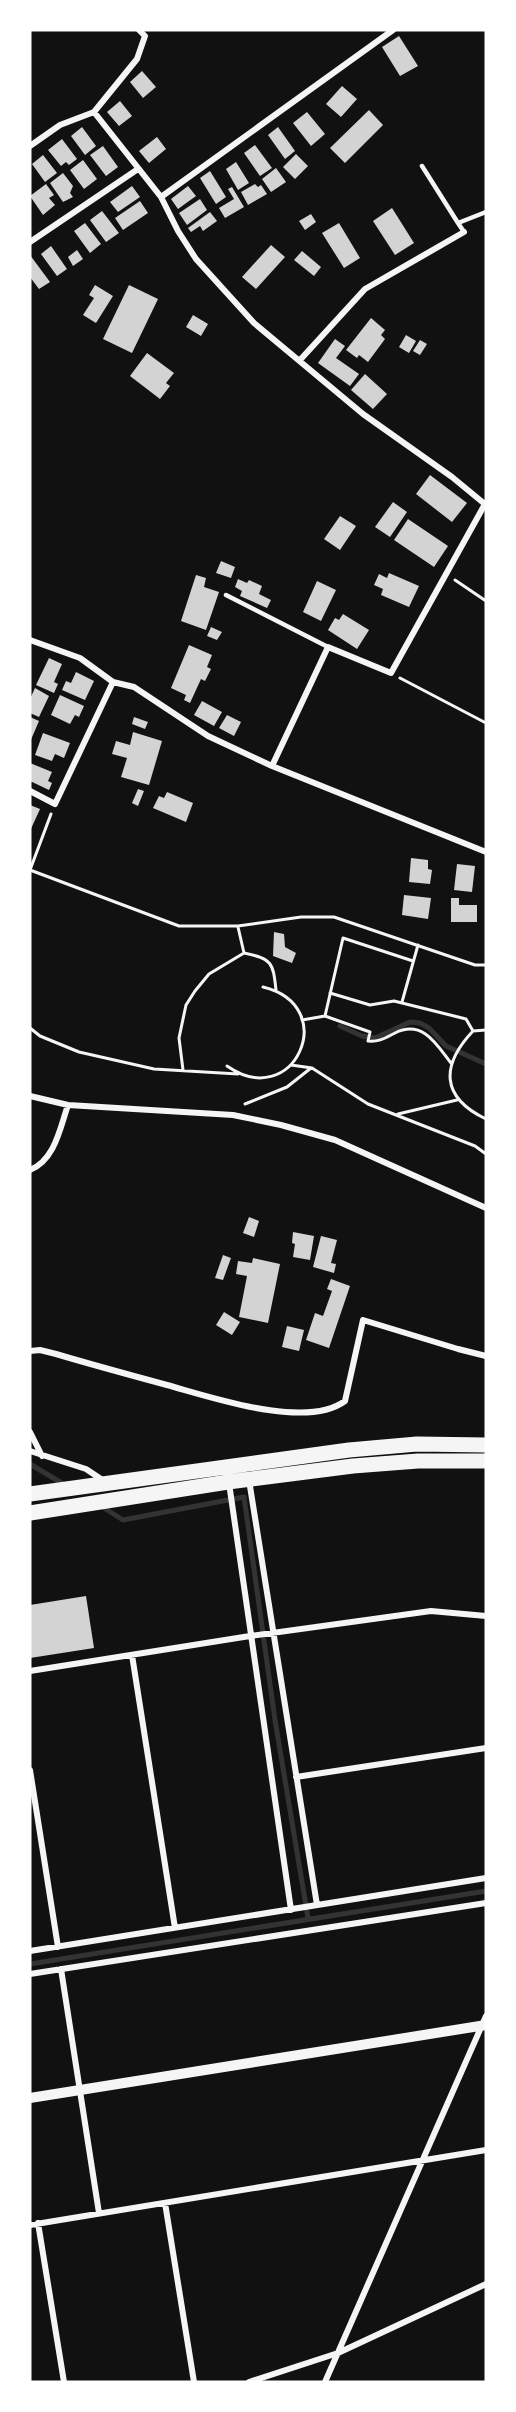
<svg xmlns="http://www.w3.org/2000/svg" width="516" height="2412" viewBox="0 0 516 2412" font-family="'Fira Sans Condensed',sans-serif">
  <rect width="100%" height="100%" fill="#111"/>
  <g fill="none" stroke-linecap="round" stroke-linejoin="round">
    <!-- stream -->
    <path stroke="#333" stroke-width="5" d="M340 1026 362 1036 375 1038 410 1022 420 1023 429 1028 446 1046 486 1064
      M30 1464 65 1485
      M101 1506 123 1520 244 1497 275 1720 308 1918
      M30 1964 486 1891"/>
  </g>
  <!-- building -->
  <path fill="#d3d3d3" d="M399 36 418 66 400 76 382 47Z
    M142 71 156 87 143 98 130 82Z
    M342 86 357 99 341 117 326 104Z
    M120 101 132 116 119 126 107 112Z
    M369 110 383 125 345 163 330 148Z
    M307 112 325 134 311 146 293 123Z
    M82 127 96 146 85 155 71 136Z
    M278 127 295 151 285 159 268 135Z
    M157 137 166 149 149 163 139 151Z
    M62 139 77 159 69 165 66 162 61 166 48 150Z
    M255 145 272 168 260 176 244 153Z
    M103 146 118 167 106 176 90 155Z
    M296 154 308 166 295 179 283 167Z
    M43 155 57 173 45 182 32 164Z
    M83 160 97 179 84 189 70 170Z
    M236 162 249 183 238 190 226 169Z
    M276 168 286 182 271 192 262 179Z
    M210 171 226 197 216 204 200 178Z
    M63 173 73 186 70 193 73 197 63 202 50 183Z
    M46 184 54 195 49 198 55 205 43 215 30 196Z
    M255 184 258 187 261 185 267 194 248 205 241 192Z
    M132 186 140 197 118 212 110 202Z
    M188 186 196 196 178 209 171 199Z
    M232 187 244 207 225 218 219 208 234 199 228 189Z
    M200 199 207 210 187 225 179 213Z
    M140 201 148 213 123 230 115 218Z
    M392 208 414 243 395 255 373 221Z
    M102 211 119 233 106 242 90 220Z
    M210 212 217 221 203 231 200 226 191 232 188 228Z
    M311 214 316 222 305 230 299 221Z
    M85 223 101 244 90 253 74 231Z
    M339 223 360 258 344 268 322 233Z
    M271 245 285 257 256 289 242 277Z
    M51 246 67 269 57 276 41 254Z
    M77 250 83 259 73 266 68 257Z
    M302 251 321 267 314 276 294 260Z
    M30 255 50 282 39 289 30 277Z
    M95 285 113 296 96 323 83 315 94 298 89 295Z
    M129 285 158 299 132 353 103 339Z
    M193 315 208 324 201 336 186 327Z
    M371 318 385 330 381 335 385 339 368 362 359 355 357 358 346 350Z
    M406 335 416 341 409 353 399 347Z
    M335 339 345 346 336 358 359 374 350 386 318 363Z
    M420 340 427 344 420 355 413 351Z
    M147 353 174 373 166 383 170 386 160 399 130 376Z
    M365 374 387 394 373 409 351 390Z
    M430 475 467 503 452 522 416 494Z
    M393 502 407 512 390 537 375 527Z
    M340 516 356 526 340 550 324 539Z
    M408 519 448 546 434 567 394 540Z
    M221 561 235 567 231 578 216 573Z
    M389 573 419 586 409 607 381 595 383 589 374 585 379 574 387 578Z
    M196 575 206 578 204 587 219 592 206 630 181 621Z
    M238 579 247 583 249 580 262 586 259 594 271 600 267 608 240 596 242 591 235 587Z
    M317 581 336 590 321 621 303 612Z
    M343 614 369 630 357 649 328 630 335 618 339 620Z
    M211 627 222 632 217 640 207 636Z
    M189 645 212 655 207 667 211 669 205 681 201 679 190 703 184 700 186 695 171 688Z
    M49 658 62 664 54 682 58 684 54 693 36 685Z
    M76 672 94 681 85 700 62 690 66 681 71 683Z
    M35 688 49 696 39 717 30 713V699Z
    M60 695 84 706 79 717 75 715 70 724 51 715Z
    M202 701 222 712 214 726 194 715Z
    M227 715 241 722 234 736 219 728Z
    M30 717 39 721 30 742Z
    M134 717 148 722 145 729 132 724Z
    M133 732 162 741 149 785 121 777 127 758 112 754 116 741 130 745Z
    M43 733 70 743 64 758 55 754 52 761 35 755Z
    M30 763 52 772 48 781 52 783 49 790 30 781Z
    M138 789 144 791 138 806 132 803Z
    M167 792 193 803 186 822 153 808 159 796 164 798Z
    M30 805 40 809 30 831Z
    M411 858 428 860V869L432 870 430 884 409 882Z
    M457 864 475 866 472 892 454 890Z
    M404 895 431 898 428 919 402 915Z
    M451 898H459V905H477V922H451Z
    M274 932 284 934 285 947 296 953 292 963 273 956Z
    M249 1217 259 1221 254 1237 243 1233Z
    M293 1232 314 1236 310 1260 293 1257 295 1244 292 1243Z
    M321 1236 337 1240 331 1263 336 1264 334 1273 313 1267Z
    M223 1255 231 1258 223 1280 215 1278Z
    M253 1258 280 1264 268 1323 239 1317 247 1276 236 1274 238 1261 252 1263Z
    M331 1279 350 1286 329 1348 306 1340 315 1313 323 1316 332 1291 327 1289Z
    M224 1312 240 1322 232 1335 216 1325Z
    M287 1326 304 1330 299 1351 282 1347Z
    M86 1596 94 1648 30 1658V1605Z"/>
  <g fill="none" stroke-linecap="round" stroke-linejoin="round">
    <!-- path -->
    <path stroke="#f5f5f5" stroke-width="3" d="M455 580 486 601
      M400 678 486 723
      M51 814 30 870 179 926H238L301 917H334L475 965H486
      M244 953C272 959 273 962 276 990
      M330 993 370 1005 394 1001 466 1019 473 1031
      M402 1002 418 945
      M325 1016 343 938 413 961
      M302 1020 325 1016 370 1032 368 1041C380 1042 385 1038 395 1033 423 1019 437 1045 451 1063
      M30 1028 40 1036 79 1052 154 1069 238 1074
      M486 1030 473 1031C441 1065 440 1097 486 1119
      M291 1065 312 1068 368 1104 475 1146 486 1154
      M227 1066C294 1113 342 1006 263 987
      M183 1070 179 1038 186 1005 195 991 209 974 244 953 238 927
      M245 1104 287 1087 311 1068
      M398 1114 457 1100"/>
    <!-- service -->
    <path stroke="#f5f5f5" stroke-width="4.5" d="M422 166 458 223
      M464 232 458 223 486 212
      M226 595 328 647"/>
    <!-- minor -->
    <path stroke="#f5f5f5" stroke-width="6" d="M94 112 161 197 178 231 196 259 254 323 363 414 452 477 486 505
      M30 146 60 125 94 112 137 59 145 36 139 30
      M161 197 393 30
      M30 242 138 169
      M300 360 365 289 464 232
      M30 640 80 658 113 682 134 687 208 736 272 766 486 852
      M272 766 328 647 391 673 485 504
      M30 791 55 804 113 682
      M30 1096 68 1105 233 1115 281 1125 335 1140 486 1208
      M30 1170C55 1160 60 1128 68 1105
      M30 1351 40 1350 56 1354C93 1365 130 1375 167 1385 211 1397 306 1430 345 1401L363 1320 458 1349 486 1356
      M30 1432 42 1456
      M30 1451 86 1469 104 1481
      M249 1480 317 1905
      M229 1483 291 1910
      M132 1655 175 1928
      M30 1671 250 1636 431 1611 486 1616
      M30 1770 58 1947
      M296 1777 486 1748
      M30 1951 486 1878
      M61 1969 99 2213
      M30 1974 486 1903
      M165 2203 194 2382
      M38 2223 64 2382
      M30 2225 486 2150
      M249 2382 338 2353 486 2284
      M325 2382 486 2016"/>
    <!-- tertiary -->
    <path stroke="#f5f5f5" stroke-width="10" d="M30 2098 486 2025"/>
    <!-- primary -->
    <path stroke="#f5f5f5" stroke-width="15" d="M30 1494 349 1450 417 1444 486 1445
      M30 1513 228 1482 353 1466 418 1461H486"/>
  </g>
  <!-- border -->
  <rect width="516" height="2412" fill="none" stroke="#ffffff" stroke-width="63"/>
</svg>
